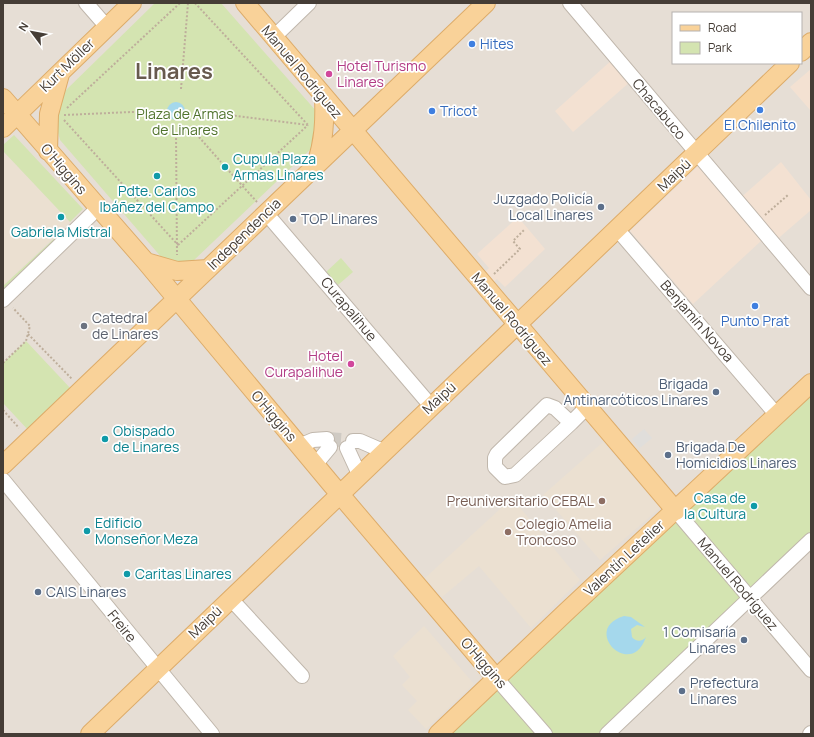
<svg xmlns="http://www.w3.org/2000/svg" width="814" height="737" viewBox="0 0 814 737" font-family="Manrope,sans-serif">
  <rect width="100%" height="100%" fill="#f2ede6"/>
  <!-- residential -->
  <path fill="#e6ded5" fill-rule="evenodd" d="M3 3H811V734H3ZM673 13H801V63H673Z"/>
  <!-- commercial -->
  <path fill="#f3e1d2" d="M613 59 631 81 573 132 555 111Z
    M811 69V111L790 87Z
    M781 162 811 200V210L774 242 738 200Z
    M699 165 761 241 693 304 630 231Z
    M518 217 545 249 505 287 497 279 492 283 484 273 489 268 477 254Z"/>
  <!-- education -->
  <path fill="#ebe0d1" d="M3 151 70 222 3 286Z
    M603 442 660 508 600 560 543 495Z
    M512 498 580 580 531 628 479 566 442 597 425 578Z
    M424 626 474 684 426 729 408 710 417 701 402 685 410 677 393 656Z"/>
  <!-- green -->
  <path fill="#d4e4b1" d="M155 3H221L317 112 315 145 192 262 176 263 162 258 60 140 55 121 63 93Z
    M14 135 83 209 70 222 3 151V145Z
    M58 235 62 240 3 297V286Z
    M341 258 353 272 338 285 326 272Z
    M26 341 72 390 29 431 3 403V363Z
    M811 392V534L598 734H451Z"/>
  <!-- parking -->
  <path fill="#e0dedb" d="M644 429 652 438 640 448 632 439Z"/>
  <!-- water -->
  <path fill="#a5d8ec" d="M167 111a9 9 0 1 1 18 0a9 9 0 1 1-18 0Z
    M624 616 631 617 645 627 637 625 631 629 632 637C636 642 642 642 646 637 631 681 580 629 624 616Z"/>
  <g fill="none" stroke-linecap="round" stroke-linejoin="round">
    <!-- minor-tunnel -->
    <path stroke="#cfcac3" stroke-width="14" stroke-dasharray="14 7" stroke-linecap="butt" d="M327 439 353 441"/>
    <defs>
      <path id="minor" d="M86 3 107 27
        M570 3 811 288
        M274 37 309 3
        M266 213 431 406
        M617 229 776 414
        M3 300 98 208
        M571 423 555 408 547 405 497 454 495 458V467L505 477 515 475 571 423 587 407
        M353 441H360L383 451
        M299 446 313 440 327 439
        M347 448 359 474
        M315 465 330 447
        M3 480 212 734
        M676 511 811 670
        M230 598 302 676
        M497 679 545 734
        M607 734 811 540
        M810 734 811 733"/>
      <path id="major" d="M245 3 676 511
        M801 52 811 42
        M3 98 146 262 332 485 497 679
        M3 128 132 3
        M48 151 49 114 60 74
        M316 165C324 141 325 121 324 97
        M146 262 177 271 208 269
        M3 465 486 3
        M90 734 790 63
        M438 734 565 613 811 383"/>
    </defs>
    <!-- minor casing -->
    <use href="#minor" stroke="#c0b7ac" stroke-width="16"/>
    <!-- major casing -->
    <use href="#major" stroke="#ddac6a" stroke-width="20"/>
    <!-- path -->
    <path stroke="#beae9b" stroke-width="2" stroke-dasharray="2 2" stroke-linecap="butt" d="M195 3 308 125
      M181 89 188 3
      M67 108 180 3
      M199 111 307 125
      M64 115 154 111
      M64 120 178 245
      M191 128 221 162
      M176 134 177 255
      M229 171 257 202
      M765 215 788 195
      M178 245 308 125
      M494 274 520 249 513 241 524 230
      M28 334 72 379
      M3 363 26 341 30 326 13 308
      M3 410 19 428"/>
    <!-- minor -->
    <use href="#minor" stroke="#fff" stroke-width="14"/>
    <!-- major -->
    <use href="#major" stroke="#f9d299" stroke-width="18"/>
  </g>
  <!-- markers -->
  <g fill="#3f7fe0" stroke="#fff" stroke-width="1.5">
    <circle cx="472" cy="44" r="4"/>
    <circle cx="760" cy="110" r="4"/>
    <circle cx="432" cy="111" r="4"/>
    <circle cx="755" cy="306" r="4"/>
  </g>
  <g fill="#d1479c" stroke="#fff" stroke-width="1.5">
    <circle cx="329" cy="74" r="4"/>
    <circle cx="351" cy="364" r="4"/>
  </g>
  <g fill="#0f9aa8" stroke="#fff" stroke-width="1.5">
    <circle cx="225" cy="167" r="4"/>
    <circle cx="157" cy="176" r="4"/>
    <circle cx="61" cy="217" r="4"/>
    <circle cx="105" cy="439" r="4"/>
    <circle cx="754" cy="506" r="4"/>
    <circle cx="87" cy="531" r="4"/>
    <circle cx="127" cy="574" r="4"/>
  </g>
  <g fill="#5c6f8a" stroke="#fff" stroke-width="1.5">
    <circle cx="601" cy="207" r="4"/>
    <circle cx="293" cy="219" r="4"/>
    <circle cx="716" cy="392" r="4"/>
    <circle cx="668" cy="455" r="4"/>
    <circle cx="38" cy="592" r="4"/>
    <circle cx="744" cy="640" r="4"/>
    <circle cx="682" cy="691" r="4"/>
  </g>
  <circle fill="#6b7280" stroke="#fff" stroke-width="1.5" cx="84" cy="326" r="4"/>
  <g fill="#8d6e63" stroke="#fff" stroke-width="1.5">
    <circle cx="602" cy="501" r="4"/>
    <circle cx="508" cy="532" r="4"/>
  </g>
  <g text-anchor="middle" stroke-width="3.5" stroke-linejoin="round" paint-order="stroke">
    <!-- shop labels -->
    <g font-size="14" fill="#366cbe" stroke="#fff" text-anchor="start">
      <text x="480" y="49">Hites</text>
      <text x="440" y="116">Tricot</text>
      <text x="760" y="130" text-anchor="middle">El Chilenito</text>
      <text x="755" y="326" text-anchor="middle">Punto Prat</text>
    </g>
    <!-- street labels -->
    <g font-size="14" fill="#453d36" stroke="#fff">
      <text transform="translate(67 65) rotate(-44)" y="5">Kurt Möller</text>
      <text transform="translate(302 72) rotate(50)" y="5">Manuel Rodríguez</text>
      <text transform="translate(659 109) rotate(50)" y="5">Chacabuco</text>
      <text transform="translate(64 169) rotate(49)" y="5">O'Higgins</text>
      <text transform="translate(674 175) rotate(-44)" y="5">Maipú</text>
      <text transform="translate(244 234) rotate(-44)" y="5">Independencia</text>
      <text transform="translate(349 309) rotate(50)" y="5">Curapalihue</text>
      <text transform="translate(512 319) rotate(50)" y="5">Manuel Rodríguez</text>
      <text transform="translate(697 321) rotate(49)" y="5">Benjamín Novoa</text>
      <text transform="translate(439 398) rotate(-43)" y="5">Maipú</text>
      <text transform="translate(274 416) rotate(50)" y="5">O'Higgins</text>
      <text transform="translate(624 558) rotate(-43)" y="5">Valentín Letelier</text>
      <text transform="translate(738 584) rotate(50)" y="5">Manuel Rodríguez</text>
      <text transform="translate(205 622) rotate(-44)" y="5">Maipú</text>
      <text transform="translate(122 626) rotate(51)" y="5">Freire</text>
      <text transform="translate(484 663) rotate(49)" y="5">O'Higgins</text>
    </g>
    <!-- hotel labels -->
    <g font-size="14" fill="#b23c85" stroke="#fff" text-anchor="start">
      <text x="337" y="71">Hotel Turismo<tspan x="337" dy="16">Linares</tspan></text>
      <text x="343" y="361" text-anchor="end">Hotel<tspan x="343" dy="16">Curapalihue</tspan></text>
    </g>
    <!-- park labels -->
    <g font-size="14" fill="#50732c" stroke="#fff">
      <text x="185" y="119">Plaza de Armas<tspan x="185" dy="16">de Linares</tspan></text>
    </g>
    <!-- culture labels -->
    <g font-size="14" fill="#0d838f" stroke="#fff" text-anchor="start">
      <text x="233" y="164">Cupula Plaza<tspan x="233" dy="16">Armas Linares</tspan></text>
      <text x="157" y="196" text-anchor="middle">Pdte. Carlos<tspan x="157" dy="16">Ibáñez del Campo</tspan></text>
      <text x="61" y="237" text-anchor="middle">Gabriela Mistral</text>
      <text x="113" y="436">Obispado<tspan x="113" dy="16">de Linares</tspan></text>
      <text x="746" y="503" text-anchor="end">Casa de<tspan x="746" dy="16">la Cultura</tspan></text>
      <text x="95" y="528">Edificio<tspan x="95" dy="16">Monseñor Meza</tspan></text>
      <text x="135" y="579">Caritas Linares</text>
    </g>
    <!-- service labels -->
    <g font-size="14" fill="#4e5e75" stroke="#fff" text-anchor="start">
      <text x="593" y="204" text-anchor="end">Juzgado Policía<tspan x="593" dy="16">Local Linares</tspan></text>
      <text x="301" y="224">TOP Linares</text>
      <text x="708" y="389" text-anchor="end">Brigada<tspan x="708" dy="16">Antinarcóticos Linares</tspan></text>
      <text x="676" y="452">Brigada De<tspan x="676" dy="16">Homicidios Linares</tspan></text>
      <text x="46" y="597">CAIS Linares</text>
      <text x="736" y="637" text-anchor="end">1 Comisaría<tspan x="736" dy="16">Linares</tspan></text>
      <text x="690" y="688">Prefectura<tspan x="690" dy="16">Linares</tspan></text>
    </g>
    <!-- worship labels -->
    <g font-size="14" fill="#5b616d" stroke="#fff" text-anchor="start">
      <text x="92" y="323">Catedral<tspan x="92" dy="16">de Linares</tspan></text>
    </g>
    <!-- education labels -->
    <g font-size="14" fill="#785e54" stroke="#fff" text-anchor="end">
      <text x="594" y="506">Preuniversitario CEBAL</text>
      <text x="516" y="529" text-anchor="start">Colegio Amelia<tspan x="516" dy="16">Troncoso</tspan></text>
    </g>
    <!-- town labels -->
    <g font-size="22" font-weight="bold" fill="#675a4e" stroke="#fff">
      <text x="174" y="79">Linares</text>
    </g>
  </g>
  <!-- border -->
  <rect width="814" height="737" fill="none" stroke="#453d36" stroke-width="8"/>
  <!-- legend -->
  <rect x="672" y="12" width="130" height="52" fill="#ffffff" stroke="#b5b1af"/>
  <rect x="680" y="25" width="20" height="6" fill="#f9d299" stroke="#b5b1af"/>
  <text x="708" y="32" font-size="12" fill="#453d36">Road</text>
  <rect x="680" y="42" width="20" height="12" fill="#d4e4b1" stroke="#b5b1af"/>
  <text x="708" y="52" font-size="12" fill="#453d36">Park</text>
  <!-- north arrow -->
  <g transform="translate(32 32) rotate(302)" stroke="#ffffff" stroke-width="3" paint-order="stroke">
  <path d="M0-3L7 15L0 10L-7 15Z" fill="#453d36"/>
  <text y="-6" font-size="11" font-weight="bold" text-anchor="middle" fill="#453d36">N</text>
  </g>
</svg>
